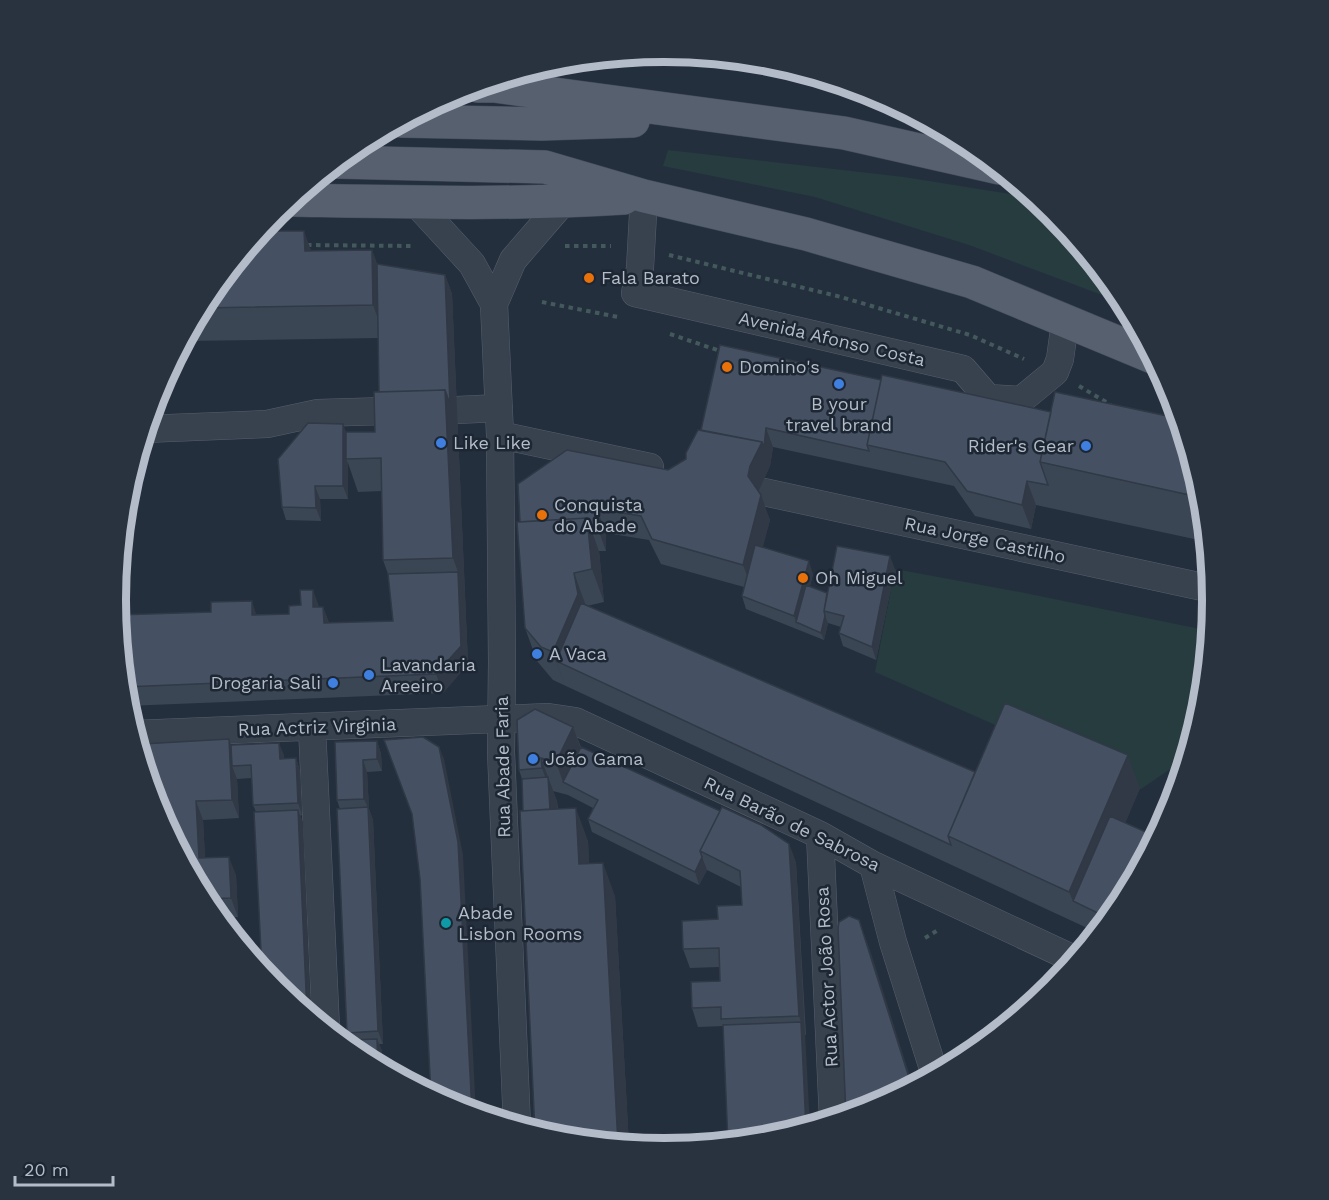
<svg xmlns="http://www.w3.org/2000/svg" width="1329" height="1200" viewBox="0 0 1329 1200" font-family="'Work Sans',sans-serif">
  <rect width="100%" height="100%" fill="#242f3e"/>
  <!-- green -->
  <path fill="#263c3f" d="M668 150 904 177 1036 198 1053 212 1121 295 1126 304 969 245 815 197 663 166Z
    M895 569 1020 592 1210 631 1203 707 1188 757 1141 789 875 672Z"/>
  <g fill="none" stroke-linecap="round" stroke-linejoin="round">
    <defs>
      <path id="street" d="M644 196 640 268 635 293 963 369 988 398 1021 400 1055 372 1060 359 1065 322
        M415 202 472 264 494 304 500 435 502 662 501 752 517 1126
        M494 304 513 260 563 202
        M457 410 499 408
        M145 429 267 424 318 413 386 411
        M500 435 650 467
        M759 491 1212 589
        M312 727 326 1029
        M134 734 548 717 575 721 820 835 873 865 1076 960
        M820 835 833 1120
        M873 865 893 942 935 1075"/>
      <path id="primary" d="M478 86H494L844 133 999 168
        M401 121 542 124 633 121
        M337 162 545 167 644 196 806 234 972 282 1155 358
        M290 200C402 202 513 205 624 198"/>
    </defs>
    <!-- street casing -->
    <use href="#street" stroke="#565f6c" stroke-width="28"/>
    <!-- primary casing -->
    <use href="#primary" stroke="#414a57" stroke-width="34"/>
    <!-- path -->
    <path stroke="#44595c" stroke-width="4" stroke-dasharray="4.5 4.5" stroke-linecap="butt" d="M307 245 413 246
      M565 246H611
      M669 255 841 297 970 335 1024 359
      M542 302 618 317
      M670 334 723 352
      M1079 386 1111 405
      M925 938 938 930"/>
    <!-- street -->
    <use href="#street" stroke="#38414e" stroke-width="27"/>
    <!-- primary -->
    <use href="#primary" stroke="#56606e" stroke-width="33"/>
  </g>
  <!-- wall -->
  <path fill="#3b4654" d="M372 250 377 264 445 275 452 294 468 664 443 693 126 706 117 615 289 614 323 607 329 623 393 621 388 574 383 560 382 491 358 492 348 463V499H320L321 521 286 520 282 507 346 433 375 432 379 392 378 338 183 341 208 295 312 251Z
    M720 345 1203 493 1208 542 1036 505 1031 529 975 516 954 486 773 447 770 466 758 492 770 520 762 548 813 574 810 586 827 593 895 569 876 660 843 646 839 633 841 627 828 623 824 640 746 609 742 596 744 587 661 564 649 540 606 533V551H599L604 602 587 606 975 772 1140 788 1125 823 1121 905 1098 933 553 680 537 661 525 628 520 522 668 470 686 459 701 430Z
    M573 727 581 747 789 844 796 863 806 1035 723 1026 698 1027 692 1008 720 981 719 967 690 968 683 949 718 919 742 905 741 887 707 870 699 885 592 832 588 819 593 808 568 795 553 791 557 801 558 809 588 841 589 864 615 896 629 1145 557 1138 523 811 522 779 519 770Z
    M377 741 381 754 382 771 367 772 369 809 373 820 383 1044H379L382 1051V1069L359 1056 349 1040 347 1033 340 809 337 800 335 742Z
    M231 745 284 755V759L296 758 300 771 302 815 300 816 303 822 256 812 253 805 252 778 237 779 239 818 203 820 205 858 236 875 238 917 218 918 208 905 157 810Z"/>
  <!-- shaded-wall -->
  <path fill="#303945" d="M304 231 316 264 305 251Z
    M372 250 384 283 385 338 373 305Z
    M445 275 452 294 468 664 443 693 436 674 458 572 453 558 445 390Z
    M343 424 348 437 346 459 348 463V499L343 486Z
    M766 428 773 447 770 466 759 490 757 500 748 476 750 466Z
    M1027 481 1036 505 1031 529 1022 505Z
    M315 486 320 499 321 521 316 508Z
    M761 495 770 520 752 589 743 565Z
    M597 509 606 533V551L597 526Z
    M587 518 599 551 604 602 592 569Z
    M890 556 895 569 876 660 872 647Z
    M809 561 813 574 800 624 796 622 799 629 794 616Z
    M574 573 586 606 556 661 565 685 553 652Z
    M313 590 320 609 313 607Z
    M252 601 258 620 252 615Z
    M323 607 330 626 324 623Z
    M825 616 828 623 824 640 821 633Z
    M573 727 585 760 563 782 556 762Z
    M229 739 236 758 232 766 237 779 239 818 232 800Z
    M377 741 381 754 382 771 377 759Z
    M279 743 284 755V772L280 759Z
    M439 747 444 759 463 855 476 1114 472 1112Z
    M1128 755 1140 788 1089 909 1073 901 1069 892Z
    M296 758 300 771 302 815 298 803Z
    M541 758 557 801 559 842 550 818 549 788 542 768Z
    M363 760 367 772 369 809 373 820 383 1044 378 1031 369 810 364 799Z
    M196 801 203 820 206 877 199 858Z
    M576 808 588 841 591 897 579 864Z
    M298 810 303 822 311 1017 307 1013Z
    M789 844 796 863 810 1127 806 1128 801 1022 799 1016Z
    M229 857 236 875 238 917 231 898Z
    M702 857 707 870 699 885 695 872Z
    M603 863 615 896 629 1145 618 1144Z
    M859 920 871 953 913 1086 912 1087Z
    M377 1039 382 1051V1069L378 1066Z"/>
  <!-- building -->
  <path fill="#455162" stroke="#303945" stroke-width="1.5" d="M260 231H304L305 251 372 250 373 305 201 308 208 295Z
    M377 264 445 275 450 404 445 390 379 392Z
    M720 345 881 380 867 445 869 451 766 428 764 447 762 442 701 430Z
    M882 375 1051 412 1040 462 1048 485 1027 481 1022 505 967 491 945 462 867 445Z
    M445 390 453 558 383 560 381 458 346 459V432H375L374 392Z
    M1055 392 1181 419 1203 493V498L1040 462Z
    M308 423 343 424V486H315L316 508 282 507 278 459Z
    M698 430 762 442 750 466 748 476 761 495 743 565 652 539 641 516 597 509V526L590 527 587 518 520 522 518 484 567 450 668 470 686 459V453Z
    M587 518 592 569 574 573 578 594 553 652 541 647 525 628 517 522Z
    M755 545 809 561 794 616 742 596Z
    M837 546 890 556 872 647 839 633 844 616 824 611Z
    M458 572 461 646 436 674 124 687 117 615 211 612V602L252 601V615L289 614V606L301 605 300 590H313V607H323L324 623 393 621 388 574Z
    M806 585 827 593 824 611 825 616 821 633 796 622Z
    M581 603 975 772 948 836 951 845 556 661Z
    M1005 703 1128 755 1069 892 948 836Z
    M535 709 573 727 556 762 541 758 542 768 519 770 517 720Z
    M423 737 439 747 458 842 472 1112 454 1107 431 1095 420 879 412 814 384 740Z
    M229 739 232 800 196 801 199 858 229 857 231 898 205 899 157 810 142 761V744Z
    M377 741V759L363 760 364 799 337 800 335 742Z
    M279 743 280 759 296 758 298 803 253 805 251 765 232 766 231 745Z
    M581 747 720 811 700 851 702 857 695 872 588 819 598 800 563 782Z
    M548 777 550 809 523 811 522 779Z
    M368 807 378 1031 347 1033 337 809Z
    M722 807 761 825 789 844 799 1016 721 1019V1007L692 1008 691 982 720 981 719 948 683 949 682 921 718 919 717 906 742 905 740 871 700 851Z
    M576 808 579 864 603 863 618 1144 557 1138 535 1132 520 811Z
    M298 810 307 1013 276 988 262 971 254 812Z
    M1110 816 1157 837 1121 905 1110 919 1073 901Z
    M849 916 859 920 912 1087 874 1107 846 1116 838 928 839 922Z
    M227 928H232V934Z
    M801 1022 806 1128 771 1139 728 1143 723 1025Z
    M377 1039 378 1066 359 1056 348 1047 347 1040Z"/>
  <!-- markers -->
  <g fill="#e8710a" stroke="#1d2633" stroke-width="2">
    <circle cx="589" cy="278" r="6"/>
    <circle cx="727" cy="367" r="6"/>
    <circle cx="542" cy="515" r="6"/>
    <circle cx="803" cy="578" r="6"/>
  </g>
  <g fill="#3f7fe0" stroke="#1d2633" stroke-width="2">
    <circle cx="839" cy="384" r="6"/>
    <circle cx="441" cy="443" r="6"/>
    <circle cx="1086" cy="446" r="6"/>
    <circle cx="537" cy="654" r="6"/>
    <circle cx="369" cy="675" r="6"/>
    <circle cx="333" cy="683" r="6"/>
    <circle cx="533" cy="759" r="6"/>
  </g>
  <circle fill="#0f9aa8" stroke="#1d2633" stroke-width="2" cx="446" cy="923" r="6"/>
  <g text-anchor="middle" stroke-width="5" stroke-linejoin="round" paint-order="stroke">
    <!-- poi labels -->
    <g font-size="18" fill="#b4bcc9" stroke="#1d2633" text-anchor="start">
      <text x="601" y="284">Fala Barato</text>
      <text x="739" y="373">Domino's</text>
      <text x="839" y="410" text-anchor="middle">B your<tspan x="839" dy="21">travel brand</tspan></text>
      <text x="453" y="449">Like Like</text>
      <text x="1074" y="452" text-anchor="end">Rider's Gear</text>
      <text x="554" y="511">Conquista<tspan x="554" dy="21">do Abade</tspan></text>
      <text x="815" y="584">Oh Miguel</text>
      <text x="549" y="660">A Vaca</text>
      <text x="381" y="671">Lavandaria<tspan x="381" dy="21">Areeiro</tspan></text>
      <text x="321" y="689" text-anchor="end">Drogaria Sali</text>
      <text x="545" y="765">João Gama</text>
      <text x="458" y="919">Abade<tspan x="458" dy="21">Lisbon Rooms</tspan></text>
    </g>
    <!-- street labels -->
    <g font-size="18" fill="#b4bcc9" stroke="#1d2633">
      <text transform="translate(832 339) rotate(13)" y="6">Avenida Afonso Costa</text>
      <text transform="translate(985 540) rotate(12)" y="6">Rua Jorge Castilho</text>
      <text transform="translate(317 727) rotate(-2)" y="6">Rua Actriz Virginia</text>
      <text transform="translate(503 767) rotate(-91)" y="6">Rua Abade Faria</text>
      <text transform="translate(792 824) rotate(26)" y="6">Rua Barão de Sabrosa</text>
      <text transform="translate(827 977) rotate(-93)" y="6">Rua Actor João Rosa</text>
    </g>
  </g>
  <!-- crop -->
  <path d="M0 0H1329V1200H0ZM126 600a538 538 0 1 1 1076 0a538 538 0 1 1-1076 0Z" fill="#29323f" fill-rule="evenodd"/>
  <path fill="none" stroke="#b4bcc9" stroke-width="8" d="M126 600a538 538 0 1 1 1076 0a538 538 0 1 1-1076 0Z"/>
  <!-- scale -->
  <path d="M15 1176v9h98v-9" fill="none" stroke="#b4bcc9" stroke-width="3"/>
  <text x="24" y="1176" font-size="18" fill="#b4bcc9" stroke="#1d2633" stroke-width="4.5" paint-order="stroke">20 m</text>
</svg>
